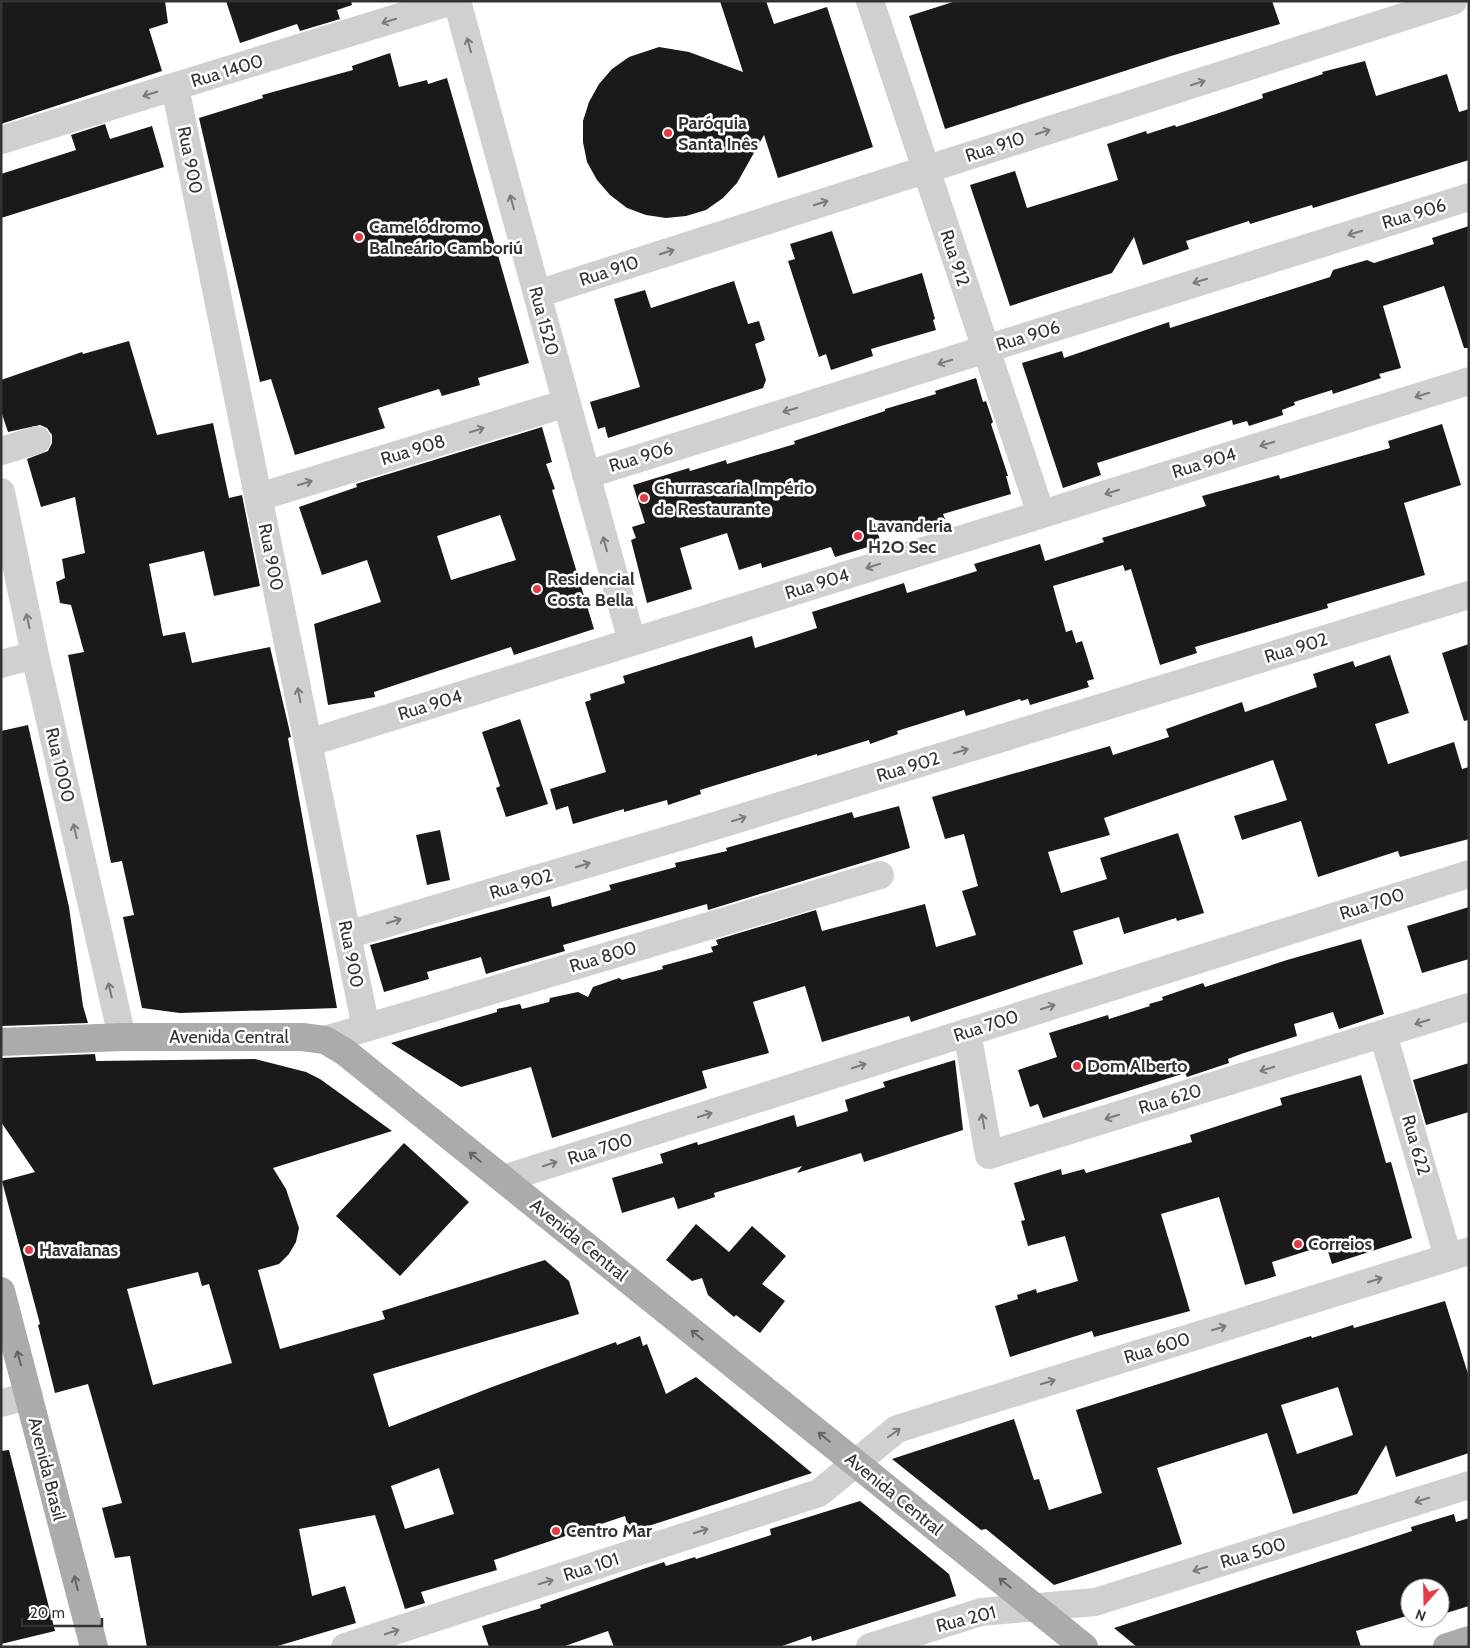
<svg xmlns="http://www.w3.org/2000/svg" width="1470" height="1648" viewBox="0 0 1470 1648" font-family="Cabin,sans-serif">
  <rect width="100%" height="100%" fill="#fff"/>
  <!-- building -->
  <path fill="#1a1a1a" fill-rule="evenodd" d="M1 1H165L168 23 149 29 162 71 1 124Z
    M226 1H351L352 5 337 10 340 19 300 31 297 24 240 43Z
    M720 1H766L774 24 827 7 873 147 778 178 764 135 737 183 723 198 706 210 686 216 666 218 646 215 627 208 610 195 597 180 587 162 583 142V121L589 102 599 84 612 69 629 57 659 47 689 52 743 72Z
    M956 1H1272L1280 24 1171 56 945 129 909 16Z
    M390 53 399 87 427 80 428 84 447 78 529 363 478 378 480 385 442 396 439 389 378 408 385 428 295 455 271 379 260 382 199 118 263 98 262 95 353 70 352 66Z
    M1365 61 1376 96 1447 74 1459 112 1469 109V160L1313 208 1312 205 1250 224 1249 221 1186 241 1189 249 1143 265 1134 237 1112 273 1010 306 970 185 1015 171 1027 208 1118 180 1107 144 1146 131 1147 134 1175 125 1176 127 1216 114 1263 98 1262 94 1323 74 1322 72Z
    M105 124 110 139 152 126 164 167 1 218V174L76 150 71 135Z
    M1469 226V348H1464L1444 286 1383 306 1401 368 1379 374 1381 378 1333 394 1332 390 1294 402 1295 405 1282 410 1283 415 1249 426 1247 421 1233 425 1232 420 1097 463 1101 475 1063 488 1022 363 1062 351 1064 358 1169 322 1170 328 1330 277 1333 270 1367 260 1374 263 1434 244 1432 238Z
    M832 231 853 294 922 273 935 319 933 320 936 330 871 349 873 356 831 370 826 354 819 357 788 261 795 259 790 244Z
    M734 281 748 324 759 321 765 340 755 344 766 380 763 388 608 438 605 427 598 429 590 402 640 387 614 299 645 290 651 308Z
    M129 341 157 435 213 423 229 498 242 495 260 586 214 596 204 551 149 564 163 636 185 632 192 663 270 647 291 737 288 738 337 1008 180 1013 142 1008 123 917 134 915 122 861 111 863 68 655 84 652 71 605 60 603 56 582 65 578 62 559 85 553 75 497 41 507 27 459 48 451 52 443V435L47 428 40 425 8 432 1 411V380L82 352 83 354Z
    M976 378 983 402 986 401 993 422 991 424 1008 476H1006L1011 494 943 514 945 519 910 529 873 519 881 543 835 557 831 547 762 568 761 563 739 570 727 533 680 548 692 589 647 603 631 540 636 538 632 527 645 523 633 485 689 468 690 471 726 460 727 464 795 444 794 441 885 411V409L936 394 935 391Z
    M1442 424 1461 485 1404 503 1425 575 1327 604 1328 608 1195 647 1197 653 1160 665 1131 569 1125 571 1123 565 1053 586 1066 632 1072 630 1076 643 1082 641 1094 679 1087 681 1089 687 1030 705 1028 699 1021 701 1020 699 966 716 964 710 897 731 898 734 870 744 869 740 817 756V754L700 790 701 794 668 805 667 800 624 812V809L573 824 568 806 556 810 550 789 606 772 585 702 591 700 590 694 625 683 623 676 752 636 755 648 817 628 812 612 904 583 907 593 977 571 974 564 1040 544 1045 561 1104 542 1102 538 1206 506 1202 496 1279 475 1280 479 1390 448 1388 441Z
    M542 427 552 462 546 464 555 489 552 490 594 629 514 655 511 647 374 692 375 697 328 705 314 624 381 602 367 560 322 575 299 507 357 487 356 484 359 483ZM500 515 516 560 451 580 437 536Z
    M1469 644V720L1464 721 1442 653Z
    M1390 655 1409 713 1375 724 1388 764 1454 742 1462 769 1469 767V839L1400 857 1398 851 1318 877 1301 821 1242 840 1234 816 1287 800 1273 760 1104 818 1110 835 1048 852 1061 893 1107 879 1100 858 1178 833 1204 913 1177 921 1176 918 1124 934 1119 917 1073 931 1083 964 911 1022 909 1016 822 1042 805 986 753 1002 769 1053 702 1071 707 1088 552 1138 531 1067 461 1087 391 1043 497 1012V1009L520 1004 522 1009 549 1002 550 998 578 992 588 997 593 987 619 978 622 980 663 969 662 966 713 952 711 947 718 945 716 940 816 910 822 931 925 904 936 947 976 935 962 891 978 886 964 834 945 839 932 797 1110 746 1113 755 1169 737 1166 729 1242 702 1245 712 1317 687 1313 674 1353 661 1355 667Z
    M520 719 548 804 506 817 496 788 500 786 482 732Z
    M28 725 69 907 83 1006 88 1023 1 1026V731Z
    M899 806 910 848 708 910 707 904 563 945 565 951 486 974 481 957 427 972 429 979 384 992 370 945 550 896 552 907 611 890 609 885 676 867 675 863 727 851 726 848 852 812 854 818Z
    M440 830 450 880 427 885 416 835Z
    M1469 907V959L1422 973 1407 926Z
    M1361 939 1384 1014 1339 1029 1333 1012 1294 1024 1297 1036 1241 1054 1228 1059 1229 1063 1187 1077 1185 1073 1043 1118 1038 1104 1030 1107 1018 1070 1057 1057 1049 1033 1108 1015 1109 1019 1150 1006 1149 1004 1163 1000 1162 997 1203 983 1205 987 1287 960Z
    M95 1054 96 1061 255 1059 306 1072 320 1079 392 1131 273 1168 286 1189 299 1228 296 1242 289 1254 279 1264 258 1270 280 1349 385 1319 382 1311 545 1260 569 1281 579 1314 373 1374 389 1427 492 1387 616 1342 617 1345 640 1336 643 1346 647 1344 666 1394 696 1377 812 1473 630 1532 625 1516 494 1560 497 1570 421 1592 425 1603 405 1609 375 1515 299 1529 312 1596 345 1586 356 1623 274 1647H147L130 1556 115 1558 102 1508 122 1503 88 1384 55 1393 38 1325 40 1324 2 1181 35 1172 1 1122V1058ZM198 1272 202 1286 209 1284 232 1363 153 1385 127 1289ZM439 1468 454 1514 405 1529 391 1486Z
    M955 1060 963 1130 864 1162 861 1153 797 1173 802 1166 714 1193 715 1197 678 1209 674 1197 622 1213 612 1178 663 1163 660 1154 697 1142 698 1145 794 1115 797 1127 848 1111 845 1100 885 1087 883 1082Z
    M1469 1063V1112L1426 1125 1413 1080Z
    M1361 1075 1386 1163 1391 1162 1412 1238 1332 1264 1326 1245 1272 1262 1276 1276 1245 1285 1219 1197 1161 1214 1190 1311 1094 1337 1092 1331 1010 1357 995 1306 1018 1299 1017 1295 1036 1289 1037 1293 1078 1281 1065 1236 1028 1246 1021 1221 1025 1220 1014 1183 1061 1169 1062 1175 1084 1169 1086 1173 1192 1142 1190 1135 1282 1105 1280 1098Z
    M404 1143 469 1202 400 1276 336 1216Z
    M696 1224 729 1252 752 1226 786 1256 762 1284 785 1301 760 1333 736 1315 734 1317 708 1295 702 1278 692 1281 666 1260Z
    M1445 1301 1469 1377V1453L1396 1477 1386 1445 1357 1494 1293 1514 1267 1433 1157 1468 1182 1544 1054 1585 986 1529 981 1530 892 1459 1014 1419 1034 1480 1039 1479 1049 1510 1102 1493 1076 1410 1311 1336 1312 1338 1353 1325 1354 1328ZM1338 1387 1353 1435 1297 1454 1281 1405Z
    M9 1450 55 1631 1 1644V1451Z
    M860 1501 949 1574 956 1596 812 1641 811 1636 779 1647H614L608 1631 562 1647H489L482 1626 541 1608 540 1605 643 1569 664 1562 666 1566 695 1557 696 1559 771 1535 770 1529Z
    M1454 1514 1456 1522 1469 1518V1606L1440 1615V1588H1410V1615L1356 1631 1361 1647H1137L1114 1628 1361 1548 1412 1531 1411 1527Z"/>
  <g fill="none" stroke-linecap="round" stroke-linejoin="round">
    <!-- minor -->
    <path stroke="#d0d0d0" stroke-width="28" d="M457 1 632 642
      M870 1 1041 514
      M175 87 366 1028
      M1 140 452 1
      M537 294 1453 1
      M1 451 37 440
      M586 475 1469 197
      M1 492 35 655 122 1037
      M259 497 567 403
      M1 664 35 655
      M308 743 1469 381
      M347 935 685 835 1469 595
      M967 1032 989 1155 1469 1007
      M1383 1034 1448 1257
      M325 1040 880 875
      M503 1179 1469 874
      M1 1403 29 1396
      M345 1647 819 1493 897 1429 1469 1251
      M870 1647 981 1612 1095 1602 1469 1485"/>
    <!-- major -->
    <path stroke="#ababab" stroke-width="28" d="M1 1042 122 1037H302L325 1040 345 1052 1084 1647
      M1 1291 94 1647
      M1447 1647 1469 1640"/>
  </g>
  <!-- one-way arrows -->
  <defs><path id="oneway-shaft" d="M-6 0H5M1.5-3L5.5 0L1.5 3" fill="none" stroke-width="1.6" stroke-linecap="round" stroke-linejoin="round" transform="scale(1.25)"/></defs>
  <g stroke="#7a7a7a">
    <use href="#oneway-shaft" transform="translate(389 21) rotate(163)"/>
    <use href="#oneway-shaft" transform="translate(469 45) rotate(-105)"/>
    <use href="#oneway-shaft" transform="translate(1198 83) rotate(-18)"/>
    <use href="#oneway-shaft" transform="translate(150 94) rotate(163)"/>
    <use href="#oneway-shaft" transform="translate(1043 132) rotate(-18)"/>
    <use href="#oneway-shaft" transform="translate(512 202) rotate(-105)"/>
    <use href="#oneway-shaft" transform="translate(821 203) rotate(-18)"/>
    <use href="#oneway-shaft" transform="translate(1355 233) rotate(163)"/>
    <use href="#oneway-shaft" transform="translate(667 252) rotate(-18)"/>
    <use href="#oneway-shaft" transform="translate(1200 281) rotate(163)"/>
    <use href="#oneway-shaft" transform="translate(945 362) rotate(163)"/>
    <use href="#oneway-shaft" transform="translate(1422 395) rotate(163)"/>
    <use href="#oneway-shaft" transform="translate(790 410) rotate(163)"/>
    <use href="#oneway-shaft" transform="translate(477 430) rotate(-17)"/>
    <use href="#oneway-shaft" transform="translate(1267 444) rotate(163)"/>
    <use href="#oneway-shaft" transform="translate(305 483) rotate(-17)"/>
    <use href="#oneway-shaft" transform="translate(1112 492) rotate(163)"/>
    <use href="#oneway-shaft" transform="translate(605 544) rotate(-105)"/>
    <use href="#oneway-shaft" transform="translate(873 566) rotate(163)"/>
    <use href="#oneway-shaft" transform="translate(28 621) rotate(-102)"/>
    <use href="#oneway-shaft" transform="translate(299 695) rotate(-101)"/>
    <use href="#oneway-shaft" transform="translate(961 751) rotate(-17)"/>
    <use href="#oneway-shaft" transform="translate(739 819) rotate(-17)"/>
    <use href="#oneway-shaft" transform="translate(75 831) rotate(-103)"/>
    <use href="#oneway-shaft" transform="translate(583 865) rotate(-17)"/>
    <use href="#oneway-shaft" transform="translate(394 921) rotate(-17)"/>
    <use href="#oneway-shaft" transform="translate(110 990) rotate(-103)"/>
    <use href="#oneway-shaft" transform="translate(1048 1007) rotate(-18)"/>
    <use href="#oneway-shaft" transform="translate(1422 1022) rotate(163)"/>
    <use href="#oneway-shaft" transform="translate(859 1066) rotate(-18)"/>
    <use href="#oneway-shaft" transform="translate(1267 1069) rotate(163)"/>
    <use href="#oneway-shaft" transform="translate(705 1115) rotate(-18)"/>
    <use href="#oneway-shaft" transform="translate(1112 1117) rotate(163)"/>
    <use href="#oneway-shaft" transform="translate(983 1121) rotate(-100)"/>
    <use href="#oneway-shaft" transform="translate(550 1164) rotate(-18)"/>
    <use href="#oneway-shaft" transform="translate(1375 1280) rotate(-17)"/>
    <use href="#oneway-shaft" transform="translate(1219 1328) rotate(-17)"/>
    <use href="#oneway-shaft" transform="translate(1048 1382) rotate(-17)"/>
    <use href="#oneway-shaft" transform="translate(894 1433) rotate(-35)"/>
    <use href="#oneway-shaft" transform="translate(1422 1500) rotate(163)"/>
    <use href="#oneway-shaft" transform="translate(701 1531) rotate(-18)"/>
    <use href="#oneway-shaft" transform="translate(1200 1569) rotate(163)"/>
    <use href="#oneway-shaft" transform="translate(546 1582) rotate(-18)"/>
    <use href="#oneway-shaft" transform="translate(392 1632) rotate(-18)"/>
  </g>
  <g stroke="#636363">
    <use href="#oneway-shaft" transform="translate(475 1157) rotate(-141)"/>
    <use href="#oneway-shaft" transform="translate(697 1335) rotate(-141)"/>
    <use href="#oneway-shaft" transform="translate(19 1358) rotate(-105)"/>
    <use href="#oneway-shaft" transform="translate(824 1437) rotate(-141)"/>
    <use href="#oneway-shaft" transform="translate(76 1583) rotate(-104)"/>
    <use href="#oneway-shaft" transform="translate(1005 1583) rotate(-141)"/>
  </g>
  <!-- markers -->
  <g fill="#e63946" stroke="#fff" stroke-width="2">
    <circle cx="668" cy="133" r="5"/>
    <circle cx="359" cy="237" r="5"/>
    <circle cx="644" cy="498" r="5"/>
    <circle cx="858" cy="536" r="5"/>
    <circle cx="537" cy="589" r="5"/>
    <circle cx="1077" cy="1066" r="5"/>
    <circle cx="1298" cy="1244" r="5"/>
    <circle cx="29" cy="1250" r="5"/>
    <circle cx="556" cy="1531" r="5"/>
  </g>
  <g text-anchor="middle" stroke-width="5" stroke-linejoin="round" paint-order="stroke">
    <!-- street labels -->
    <g font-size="18" fill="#333" stroke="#fff">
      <text transform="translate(227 71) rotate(-17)" y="6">Rua 1400</text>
      <text transform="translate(995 147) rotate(-18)" y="6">Rua 910</text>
      <text transform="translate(190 160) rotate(79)" y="6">Rua 900</text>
      <text transform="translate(1414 214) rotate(-17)" y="6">Rua 906</text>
      <text transform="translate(955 258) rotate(72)" y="6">Rua 912</text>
      <text transform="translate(609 271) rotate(-18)" y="6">Rua 910</text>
      <text transform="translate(544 321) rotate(75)" y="6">Rua 1520</text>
      <text transform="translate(1028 336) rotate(-17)" y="6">Rua 906</text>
      <text transform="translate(413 450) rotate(-17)" y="6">Rua 908</text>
      <text transform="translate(641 457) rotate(-17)" y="6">Rua 906</text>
      <text transform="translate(1204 463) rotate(-17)" y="6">Rua 904</text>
      <text transform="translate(271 557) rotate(79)" y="6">Rua 900</text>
      <text transform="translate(817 584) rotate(-17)" y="6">Rua 904</text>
      <text transform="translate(1296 648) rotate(-17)" y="6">Rua 902</text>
      <text transform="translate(430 705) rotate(-17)" y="6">Rua 904</text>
      <text transform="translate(60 765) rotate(77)" y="6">Rua 1000</text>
      <text transform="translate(908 767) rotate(-17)" y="6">Rua 902</text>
      <text transform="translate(521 884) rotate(-17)" y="6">Rua 902</text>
      <text transform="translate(1372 904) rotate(-18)" y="6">Rua 700</text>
      <text transform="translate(351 954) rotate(79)" y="6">Rua 900</text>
      <text transform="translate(603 957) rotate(-17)" y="6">Rua 800</text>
      <text transform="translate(986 1026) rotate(-18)" y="6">Rua 700</text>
      <text x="229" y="1043">Avenida Central</text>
      <text transform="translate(1170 1099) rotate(-17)" y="6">Rua 620</text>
      <text transform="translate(1416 1145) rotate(74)" y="6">Rua 622</text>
      <text transform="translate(600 1149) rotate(-18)" y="6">Rua 700</text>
      <text transform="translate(579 1240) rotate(39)" y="6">Avenida Central</text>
      <text transform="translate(1157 1348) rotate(-17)" y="6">Rua 600</text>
      <text transform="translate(47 1469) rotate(76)" y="6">Avenida Brasil</text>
      <text transform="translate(894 1494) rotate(39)" y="6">Avenida Central</text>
      <text transform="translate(1253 1553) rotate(-17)" y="6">Rua 500</text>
      <text transform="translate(591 1567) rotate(-18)" y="6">Rua 101</text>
      <text transform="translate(966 1619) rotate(-14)" y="6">Rua 201</text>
    </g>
    <!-- poi labels -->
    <g font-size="18" font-weight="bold" fill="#333" stroke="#fff" text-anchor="start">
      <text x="678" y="129">Paróquia<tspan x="678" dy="21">Santa Inês</tspan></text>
      <text x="369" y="233">Camelódromo<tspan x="369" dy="21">Balneário Camboriú</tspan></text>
      <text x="654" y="494">Churrascaria Império<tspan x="654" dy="21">de Restaurante</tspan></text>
      <text x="868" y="532">Lavanderia<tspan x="868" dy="21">H2O Sec</tspan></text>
      <text x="547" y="585">Residencial<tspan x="547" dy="21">Costa Bella</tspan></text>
      <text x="1087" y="1072">Dom Alberto</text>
      <text x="1308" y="1250">Correios</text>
      <text x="39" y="1256">Havaianas</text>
      <text x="566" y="1537">Centro Mar</text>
    </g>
  </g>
  <!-- border -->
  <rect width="1470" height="1648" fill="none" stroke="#333333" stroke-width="5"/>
  <!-- north arrow -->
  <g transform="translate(1425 1603) rotate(200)"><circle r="24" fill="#ffffff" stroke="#adadad"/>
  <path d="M0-4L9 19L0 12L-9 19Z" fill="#e63946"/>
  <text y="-8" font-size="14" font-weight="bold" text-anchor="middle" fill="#333333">N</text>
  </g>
  <!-- scale -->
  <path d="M22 1618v8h80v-8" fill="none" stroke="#333333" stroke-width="2.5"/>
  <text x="30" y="1618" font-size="15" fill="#333333" stroke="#ffffff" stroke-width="4" paint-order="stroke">20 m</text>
</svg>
